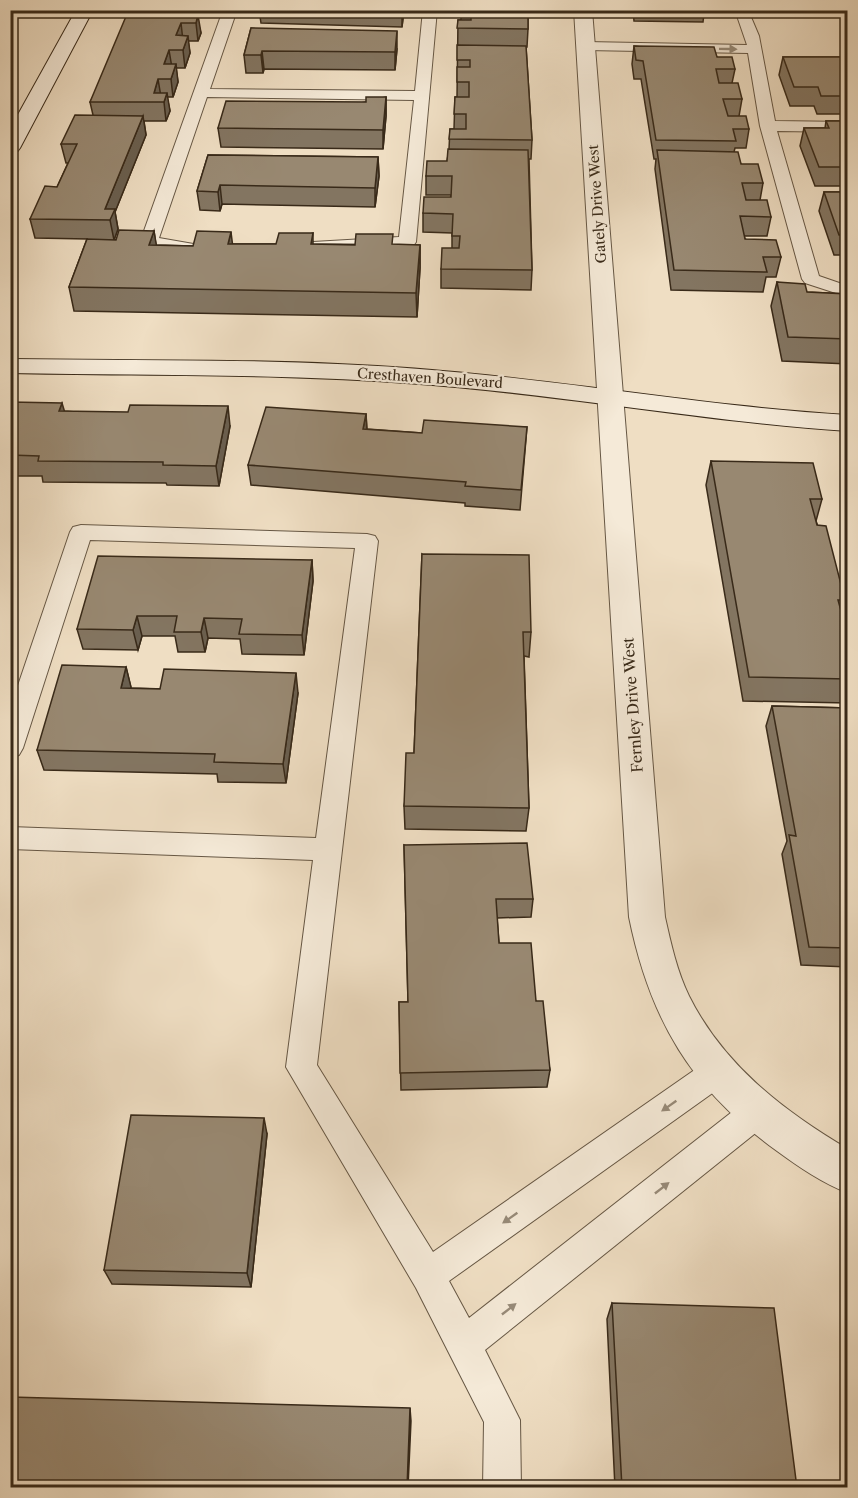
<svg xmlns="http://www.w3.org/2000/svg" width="858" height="1498" viewBox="0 0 858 1498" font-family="'Libre Caslon Text',serif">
  <rect width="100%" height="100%" fill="#efdec3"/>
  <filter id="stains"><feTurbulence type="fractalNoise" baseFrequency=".00333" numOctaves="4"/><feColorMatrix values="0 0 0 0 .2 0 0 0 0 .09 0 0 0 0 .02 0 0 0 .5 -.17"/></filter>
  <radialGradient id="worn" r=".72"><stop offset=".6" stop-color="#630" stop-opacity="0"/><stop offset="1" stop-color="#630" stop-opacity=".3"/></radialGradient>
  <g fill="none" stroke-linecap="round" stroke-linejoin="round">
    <defs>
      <path id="lane" d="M223 10H237L210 89 415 91 423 10H437L416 242 413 246 313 252 307 251 304 247 307 243 313 242 399 237 414 100 207 97 159 238 205 246 211 247 214 251 211 255 205 256 143 246 140 242Z
        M735 10H748L759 36 775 121 848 122V132L777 131 819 276 848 286V297L805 283 802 279 760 126 748 53 586 50 579 46 586 42 747 45Z
        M81 525 367 534 375 536 378 541 317 1065 433 1252 706 1062 717 1058 728 1062 732 1072 728 1082 449 1281 469 1318 746 1101 757 1097 768 1101 773 1112 768 1123 485 1350 520 1420 521 1488H483L484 1422 416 1288 286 1067 313 860 10 849V827L316 838 355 548 90 540 23 748 19 755 10 758V709L70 532 73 527Z"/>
      <path id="street" d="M574 10H592L665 917C671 944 677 971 689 996 723 1064 783 1111 848 1149V1193C822 1183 799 1167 777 1151 691 1089 650 1020 629 917Z"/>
      <path id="secondary" d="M76 10H93L20 148 17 152 10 154V129Z
        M10 359C151 361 293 358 432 370 571 381 709 407 848 415V431C709 422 571 396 433 385 293 373 151 376 10 373Z"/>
    </defs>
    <!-- lane casing -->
    <use href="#lane" stroke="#665744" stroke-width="2"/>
    <!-- street casing -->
    <use href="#street" stroke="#665744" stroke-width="2"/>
    <!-- secondary casing -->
    <use href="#secondary" stroke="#392a19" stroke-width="2"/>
    <!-- lane -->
    <use href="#lane" fill="#f5ead8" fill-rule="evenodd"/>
    <!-- street -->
    <use href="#street" fill="#f5ead8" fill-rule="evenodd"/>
    <!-- secondary -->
    <use href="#secondary" fill="#f5ead8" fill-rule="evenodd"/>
  </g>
  <!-- wall -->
  <path fill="#837561" stroke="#392a19" stroke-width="1.5" d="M136 10H198L196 15 201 33 198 41H188L190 53 185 68H176L178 82 173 97H167L170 111 166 121H144L146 135 115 212 118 229 114 240 154 231 156 245 193 246 233 244H276L313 233V244L420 245V268L417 317 74 311 69 287 87 239 35 238 30 219 57 187 68 163H66L61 144 93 115 90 102 137 15Z
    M259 10H404L402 27 261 23Z
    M461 10H528V29L527 47H526L532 140 531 159H529L532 270 531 290 441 288V269L452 248V233L423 232V213L451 197V195H426V176L447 161 449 149 450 129H454L455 97H457L458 20H461Z
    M633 10H714V14H704L703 22 634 21Z
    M761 10H848V16L763 15Z
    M251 28 397 49 395 70 264 69 263 73H246L244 55Z
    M634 46 717 57 735 69 732 83 742 99 739 116 749 129 746 148H735L734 152 741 164 763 183 760 200 771 217 767 236H744L745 239 781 257 776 277H766L763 292 671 290 655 169 656 159H654L641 79H634L632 64Z
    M783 57H848V106L846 114H817L814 106H790L779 75Z
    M386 97V116L383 149 221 147 218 128 366 102Z
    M826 121H848V186H815L800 146 804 128H825Z
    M208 155 378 157 379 176 375 207 222 204 220 211 200 210 197 191Z
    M824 192H848V255H834L819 211Z
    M777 282 807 292 848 294V364L782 361 771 306Z
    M10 402 65 411 230 426 219 486 167 485 166 483 43 482 42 476H10Z
    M366 414 367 429 422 433 527 427 520 510 465 506V503L251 485 248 465Z
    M711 461 822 499 816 521 845 600 841 611 848 636V703L743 701 706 485Z
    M422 554 531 632 529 657 524 656 529 808 526 831 405 829 404 806 414 753Z
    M312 560 313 581 304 655 242 654 240 639 208 638 205 652H178L175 636H142L138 650 83 649 77 629Z
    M126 667 131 688 298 693 286 783 218 782 217 774 44 770 37 750Z
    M772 706 848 708V967L801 965 782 854 787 841 766 726Z
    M404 845 533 899 531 917 497 918 499 943 536 1001 550 1070 547 1087 401 1090 399 1002H408Z
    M267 1134 251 1287 112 1284 104 1270Z
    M612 1303 797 1488H615L607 1319Z"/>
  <!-- shaded-wall -->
  <path fill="#6a5f4f" stroke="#392a19" stroke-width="1.5" d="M193 10H198L194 22Z
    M402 10H404L402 27Z
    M198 15 201 33 198 41 196 23Z
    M181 23 183 41 176 35Z
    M397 31V49L395 70V52Z
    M188 36 190 53 185 68 183 50Z
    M169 50 172 68 164 64Z
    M262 51 264 69 263 73 261 55Z
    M176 64 178 82 173 97 171 79Z
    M158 79 161 97 154 93Z
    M167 93 170 111 166 121 164 102Z
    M386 97V116L383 149V130Z
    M143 116 146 135 115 212 118 229 114 240 110 220 105 209Z
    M378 157 379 176 375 207V188Z
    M220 185 222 204 220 211 218 192Z
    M154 231 158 255 149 245Z
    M231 232 234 256 228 244Z
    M420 245V268L417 317 416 293Z
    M62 403 68 423 59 411Z
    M228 406 230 426 219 486 216 466Z
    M366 414 367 434 363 429Z
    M312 560 313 581 304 655 302 635Z
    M137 616 142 636 138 650 133 630Z
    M204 618 208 638 205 652 201 632Z
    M126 667 131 687 126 708 121 688Z
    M296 673 298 693 286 783 283 764Z
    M264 1118 267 1134 251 1287 247 1273Z
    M410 1408 411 1421 408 1488H407Z"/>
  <!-- building -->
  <path fill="#988871" stroke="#392a19" stroke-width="1.5" d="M471 10H528V29L457 28 458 20H471Z
    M127 14 198 15 196 23H181L176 35 188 36 183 50H169L164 64H176L171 79H158L154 93H167L164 102H90Z
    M251 28 397 31 395 52 262 51 261 55H244Z
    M457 45 526 46 532 140 449 139 450 129H466V114H454L455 97H469V82H457V67H470V60H457Z
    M634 46 714 47 717 57H732L735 69H716L719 83H738L742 99H723L728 116H746L749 129H733L736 141 656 140 643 61 636 60Z
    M783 57H848V85H845L848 90V96H821L818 87H794Z
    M366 97H386L383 130 218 128 226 101 366 102Z
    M75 115 143 116 105 209H115L110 220 30 219 45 186 57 187 77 144H61Z
    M826 121H848V167H819L804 128H829Z
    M448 149 528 150 532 270 441 269 442 248H459L460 236H452L453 214 423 213 424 197H451L452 176H426L427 161H447Z
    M657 150 738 152 741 164H758L763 183H742L746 200H767L771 217 740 216 745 239 776 240 781 257H763L767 272 674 270Z
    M208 155 378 157 375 188 220 185 218 192 197 191Z
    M824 192H848V235H839Z
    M119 230 154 231 149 245 193 246 197 231 231 232 228 244H276L279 233H313L311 244 355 245 356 234H393L392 244 420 245 416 293 69 287 87 239 116 240Z
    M777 282 805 284 807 292 848 294V339L788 337Z
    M10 402 62 403 59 411 128 412 130 405 228 406 216 466 163 465V462L38 461 39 456 10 455Z
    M266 407 366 414 363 429 422 433 424 420 527 427 521 490 465 486 466 482 248 465Z
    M711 461 813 463 822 499H810L817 525 826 526 845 600H838L848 636V679L749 677Z
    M422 554 529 555 531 632H523L529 808 404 806 406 753H414Z
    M98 556 312 560 302 635 239 634 242 619 204 618 201 632H174L177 616H137L133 630 77 629Z
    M62 665 126 667 121 688 160 689 164 669 296 673 283 764 214 762 215 754 37 750Z
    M772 706 848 708V948L809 947 789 835 796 836Z
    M527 843 533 899H496L499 943H531L536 1001H543L550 1070 400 1073 399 1002H408L404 845Z
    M131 1115 264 1118 247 1273 104 1270Z
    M612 1303 774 1308 797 1488H622Z
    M10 1397 410 1408 407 1488H10Z"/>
  <!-- one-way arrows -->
  <defs><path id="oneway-solid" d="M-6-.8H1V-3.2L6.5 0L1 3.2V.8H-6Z" transform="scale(1.5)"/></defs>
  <g fill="#978a78">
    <use href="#oneway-solid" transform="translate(728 49) rotate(1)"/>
    <use href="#oneway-solid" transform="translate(669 1106) rotate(145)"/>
    <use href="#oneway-solid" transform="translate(662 1188) rotate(-38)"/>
    <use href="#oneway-solid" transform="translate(510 1218) rotate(145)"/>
    <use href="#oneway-solid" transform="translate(509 1309) rotate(-38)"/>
  </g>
  <g text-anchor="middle" stroke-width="4.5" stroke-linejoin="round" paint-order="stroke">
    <!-- far-street labels -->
    <g font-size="14" fill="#392a19" stroke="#f5ead8">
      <text transform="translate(597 204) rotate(-94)" y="5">Gately Drive West</text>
      <text transform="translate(430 378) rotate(4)" y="5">Cresthaven Boulevard</text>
    </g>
    <!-- street labels -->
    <g font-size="15" fill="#392a19" stroke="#f5ead8">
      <text transform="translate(633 705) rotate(-94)" y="5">Fernley Drive West</text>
    </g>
  </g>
  <!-- margin -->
  <rect width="858" height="1498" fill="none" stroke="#efdec3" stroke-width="36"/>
  <rect x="12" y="12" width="834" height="1474" fill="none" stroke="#392a19" stroke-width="3"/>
  <rect x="18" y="18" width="822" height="1462" fill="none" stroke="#392a19" stroke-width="1.5"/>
  <rect width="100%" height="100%" filter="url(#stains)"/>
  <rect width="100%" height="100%" fill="url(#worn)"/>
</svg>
